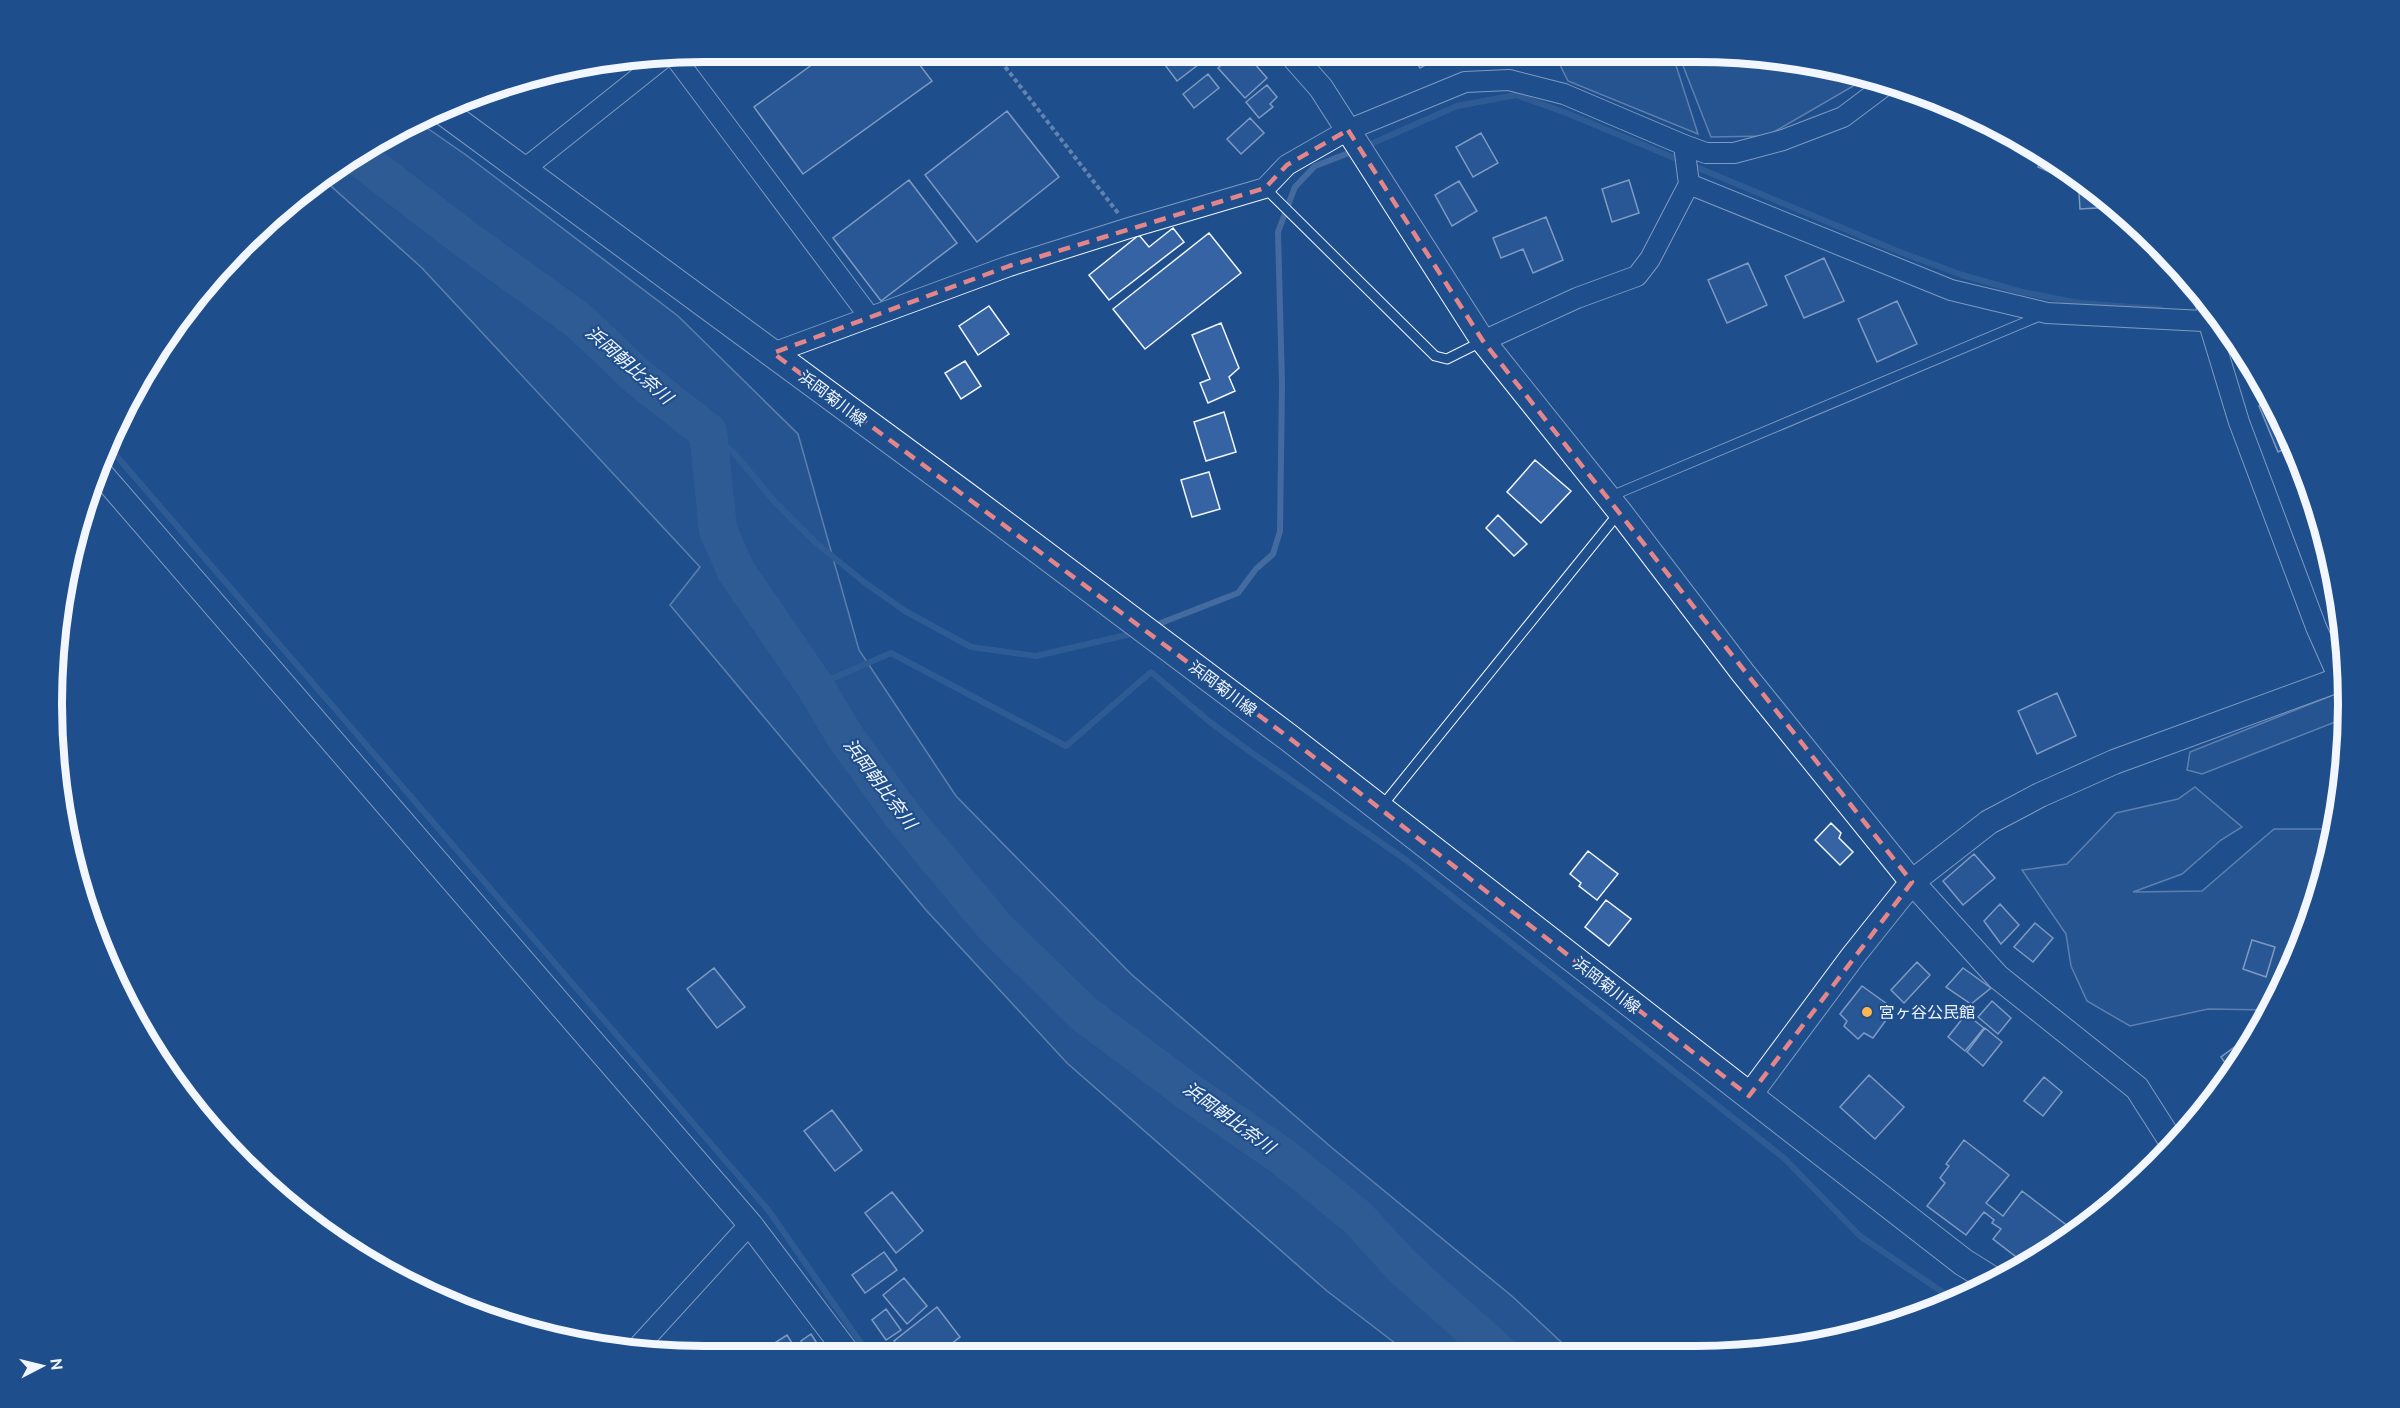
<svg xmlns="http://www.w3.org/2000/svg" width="2400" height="1408" viewBox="0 0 2400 1408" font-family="Ubuntu,'Noto Sans JP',sans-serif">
  <rect width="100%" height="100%" fill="#1f4e8c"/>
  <!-- built -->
  <path fill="#305b95" stroke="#a8bbd7" stroke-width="1.5" d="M1739 52 1867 78 1767 136 1711 137 1678 53Z
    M1554 53H1672L1698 134 1568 81Z
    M414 119 466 155 678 316 798 434 859 650 956 796 1131 974 1331 1147 1513 1297 1576 1356H1412L1327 1291 1067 1063 926 910 670 605 700 567 422 268 321 177Z
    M2348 689V717L2202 774 2187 770 2190 752Z
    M2195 787 2242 827 2221 840 2182 874 2133 892 2202 891 2274 829H2337V831L2299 954 2269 1010 2208 1009 2130 1026 2087 1001 2071 966 2066 934 2022 870 2067 864 2116 813 2178 799Z"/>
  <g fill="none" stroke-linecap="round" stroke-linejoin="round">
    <!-- stream -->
    <path stroke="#446ba0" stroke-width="6" d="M1364 147 1457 106 1516 95 1564 112 1900 252 1962 275 2022 292 2079 303 2160 309
      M708 432 733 452 774 501 815 542 864 582 905 611 971 647 1036 656 1135 633
      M107 445 769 1211 870 1356
      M1153 626 1238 593 1256 569 1273 554 1280 531 1282 383 1278 232 1295 187 1315 166 1354 151
      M815 686 891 653 1066 746 1151 672 1210 722 1252 753 1406 860 1784 1158 1860 1236 1954 1300"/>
    <!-- river -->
    <path stroke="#446ba0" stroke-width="38" d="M356 155 464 238 579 321 639 378 708 432 718 530 736 571 815 686 846 738 905 819 994 926 1083 1013 1189 1092 1283 1157 1357 1217 1403 1267 1502 1356"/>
  </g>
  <!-- building -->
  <path fill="#3563a3" stroke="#f2f6ff" stroke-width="1.5" d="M1233 54H1246L1267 78 1245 98 1218 68Z
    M1412 54H1445L1420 68Z
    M1097 55H1116L1104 64Z
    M1178 55 1210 54 1211 55 1177 81 1165 65Z
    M824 56H913L932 81 803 174 754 107Z
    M1208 74 1219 88 1194 108 1183 94Z
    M1267 85 1277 97 1270 104 1273 107 1259 118 1246 102Z
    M1007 111 1059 177 977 242 925 175Z
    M1250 118 1264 133 1241 154 1227 139Z
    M1481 133 1498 163 1473 177 1456 147Z
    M2044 154 2058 161 2072 172 2060 177 2038 167Z
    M2078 177 2114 207 2080 209Z
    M909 180 957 243 881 301 833 238Z
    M1629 180 1639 213 1612 222 1602 189Z
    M1459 181 1477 211 1452 226 1435 195Z
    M1546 217 1563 260 1533 273 1523 249 1501 258 1493 238Z
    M1173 228 1184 242 1109 300 1089 275 1139 235 1149 247Z
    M1209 233 1241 273 1145 349 1113 309Z
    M1824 258 1844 301 1804 318 1785 276Z
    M1748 263 1767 305 1727 323 1708 280Z
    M1897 301 1917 344 1877 362 1858 319Z
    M989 306 1009 334 978 355 959 326Z
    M1221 323 1239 368 1229 377 1235 391 1208 403 1200 383 1210 379 1192 335Z
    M965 361 981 386 961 399 945 373Z
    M2271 401 2294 445 2278 452 2259 406Z
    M1224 412 1236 452 1206 461 1194 422Z
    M1535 460 1571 491 1541 523 1507 492Z
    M1209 472 1220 509 1192 517 1181 480Z
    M1498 515 1527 544 1514 556 1486 528Z
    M2057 693 2076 736 2037 754 2018 711Z
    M1831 823 1841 833 1839 838 1853 852 1840 865 1815 840Z
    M1588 851 1618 874 1597 900 1579 886 1581 883 1570 874Z
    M1974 854 1995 878 1963 905 1943 881Z
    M1606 900 1631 919 1609 946 1585 927Z
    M2000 904 2019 925 2001 944 1984 921Z
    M2035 923 2053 938 2033 962 2014 947Z
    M2252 940 2275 947 2266 977 2243 969Z
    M1917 962 1930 975 1904 1003 1891 990Z
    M714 968 745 1007 717 1028 687 989Z
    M1963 968 1991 988 1971 1004 1946 987Z
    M1862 986 1894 1009 1873 1038 1864 1033 1858 1039 1844 1026 1847 1021 1840 1014Z
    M1992 1001 2011 1018 1998 1034 1978 1017Z
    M1966 1014 1984 1028 1965 1051 1948 1037Z
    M1985 1028 2002 1042 1983 1066 1967 1052Z
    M2244 1040 2249 1047 2233 1074 2221 1057Z
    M1869 1075 1904 1107 1875 1139 1840 1107Z
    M2044 1077 2062 1092 2043 1116 2024 1101Z
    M832 1110 862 1150 835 1171 804 1131Z
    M1964 1140 2009 1175 1986 1203 2003 1216 2022 1191 2073 1230 2072 1232 2028 1266 1993 1239 2001 1229 1992 1223 1994 1220 1984 1212 1966 1235 1927 1206 1945 1183 1940 1178 1949 1166 1946 1164Z
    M892 1192 923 1231 896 1253 865 1213Z
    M884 1252 897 1270 865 1293 852 1275Z
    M904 1278 927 1306 907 1324 883 1295Z
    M937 1307 960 1337 941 1352 944 1356H905L894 1341Z
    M886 1309 901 1330 886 1340 872 1320Z
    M811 1334 825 1356H810L801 1341Z
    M787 1335 800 1356H776L770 1346Z"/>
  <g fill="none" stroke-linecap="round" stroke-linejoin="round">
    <defs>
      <path id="service" d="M1265 188 1435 356 1447 359 1481 342
        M1609 497 2042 315
        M1382 806 1618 514"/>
      <path id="minor" d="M674 56 869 316
        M523 170 666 56
        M1689 184 1951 290 2047 313 2223 322
        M2206 302 2208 320 2239 422 2316 627 2340 681
        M1483 341 1577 298 1637 276 1650 259 1689 184 1684 145
        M773 353 1009 266 1129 228 1265 188 1287 165 1348 130 1465 82 1509 80 1564 94 1684 145 1706 153H1734L1783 140 1843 117 1883 87 1887 82
        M635 1350 750 1224"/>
      <path id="tertiary" d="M1291 54 1321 88 1483 341 1620 512 1743 673 1912 882 1998 977 2137 1088 2174 1146
        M98 470 750 1224 850 1356
        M1749 1096 1853 956 1912 882 1989 822 2040 795 2114 762 2346 677"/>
      <path id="secondary" d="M439 108 973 501 1288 737 1963 1262 1995 1282"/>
    </defs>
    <!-- service casing -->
    <use href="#service" stroke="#f2f6ff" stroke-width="11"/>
    <!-- minor casing -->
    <use href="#minor" stroke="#f2f6ff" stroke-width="22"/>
    <!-- tertiary casing -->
    <use href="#tertiary" stroke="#f2f6ff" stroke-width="26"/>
    <!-- secondary casing -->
    <use href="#secondary" stroke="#f2f6ff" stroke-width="29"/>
    <!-- path -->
    <path stroke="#b3c4dc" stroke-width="4" stroke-dasharray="4.5 3" stroke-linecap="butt" d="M996 55 1118 213"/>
    <!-- service -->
    <use href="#service" stroke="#1f4e8c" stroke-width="9"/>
    <!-- minor -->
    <use href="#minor" stroke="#1f4e8c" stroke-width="20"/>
    <!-- tertiary -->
    <use href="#tertiary" stroke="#1f4e8c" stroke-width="24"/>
    <!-- secondary -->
    <use href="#secondary" stroke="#1f4e8c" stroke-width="27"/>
  </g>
  <!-- marked area -->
  <path d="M0 0H2400V1408H0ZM1348 130 1483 341 1912 882 1749 1096 1288 737 773 353 1009 266 1265 188 1287 165Z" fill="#1f4e8c" fill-opacity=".55" fill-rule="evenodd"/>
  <path fill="none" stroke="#e38589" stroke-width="4.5" stroke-dasharray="12 8" stroke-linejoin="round" d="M1348 130 1483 341 1912 882 1749 1096 1288 737 773 353 1009 266 1265 188 1287 165Z"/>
  <!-- markers -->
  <circle fill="#ffb74d" stroke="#1f4e8c" stroke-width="2" cx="1867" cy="1012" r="6"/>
  <g text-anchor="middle" stroke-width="4.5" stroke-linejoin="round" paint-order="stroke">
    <!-- street labels -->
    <g font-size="16" fill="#f2f6ff" stroke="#1f4e8c">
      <text transform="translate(833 398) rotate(37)" y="6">浜岡菊川線</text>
      <text transform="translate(1223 688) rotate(37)" y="6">浜岡菊川線</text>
      <text transform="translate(1607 985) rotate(38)" y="6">浜岡菊川線</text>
    </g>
    <!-- poi labels -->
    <g font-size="16" fill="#f2f6ff" stroke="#1f4e8c" text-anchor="start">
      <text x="1879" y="1018">宮ヶ谷公民館</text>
    </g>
    <!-- water labels -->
    <g font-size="18" font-style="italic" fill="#f2f6ff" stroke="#1f4e8c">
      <text transform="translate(629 365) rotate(41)" y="6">浜岡朝比奈川</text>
      <text transform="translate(880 784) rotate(53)" y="6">浜岡朝比奈川</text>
      <text transform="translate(1229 1118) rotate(36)" y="6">浜岡朝比奈川</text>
    </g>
  </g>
  <!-- crop -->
  <path d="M0 0H2400V1408H0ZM704 62H1696A642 642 0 0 1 2338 704V704A642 642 0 0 1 1696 1346H704A642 642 0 0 1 62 704V704A642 642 0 0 1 704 62Z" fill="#1f4e8c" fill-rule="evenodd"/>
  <path fill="none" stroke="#f2f6ff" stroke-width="8" d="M704 62H1696A642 642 0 0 1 2338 704V704A642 642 0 0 1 1696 1346H704A642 642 0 0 1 62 704V704A642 642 0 0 1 704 62Z"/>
  <!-- north arrow -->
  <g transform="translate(42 1366) rotate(83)" stroke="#1f4e8c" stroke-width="4.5" paint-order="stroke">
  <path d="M0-4.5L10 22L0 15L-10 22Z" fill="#f2f6ff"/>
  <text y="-9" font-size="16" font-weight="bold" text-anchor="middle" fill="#f2f6ff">N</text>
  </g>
</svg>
